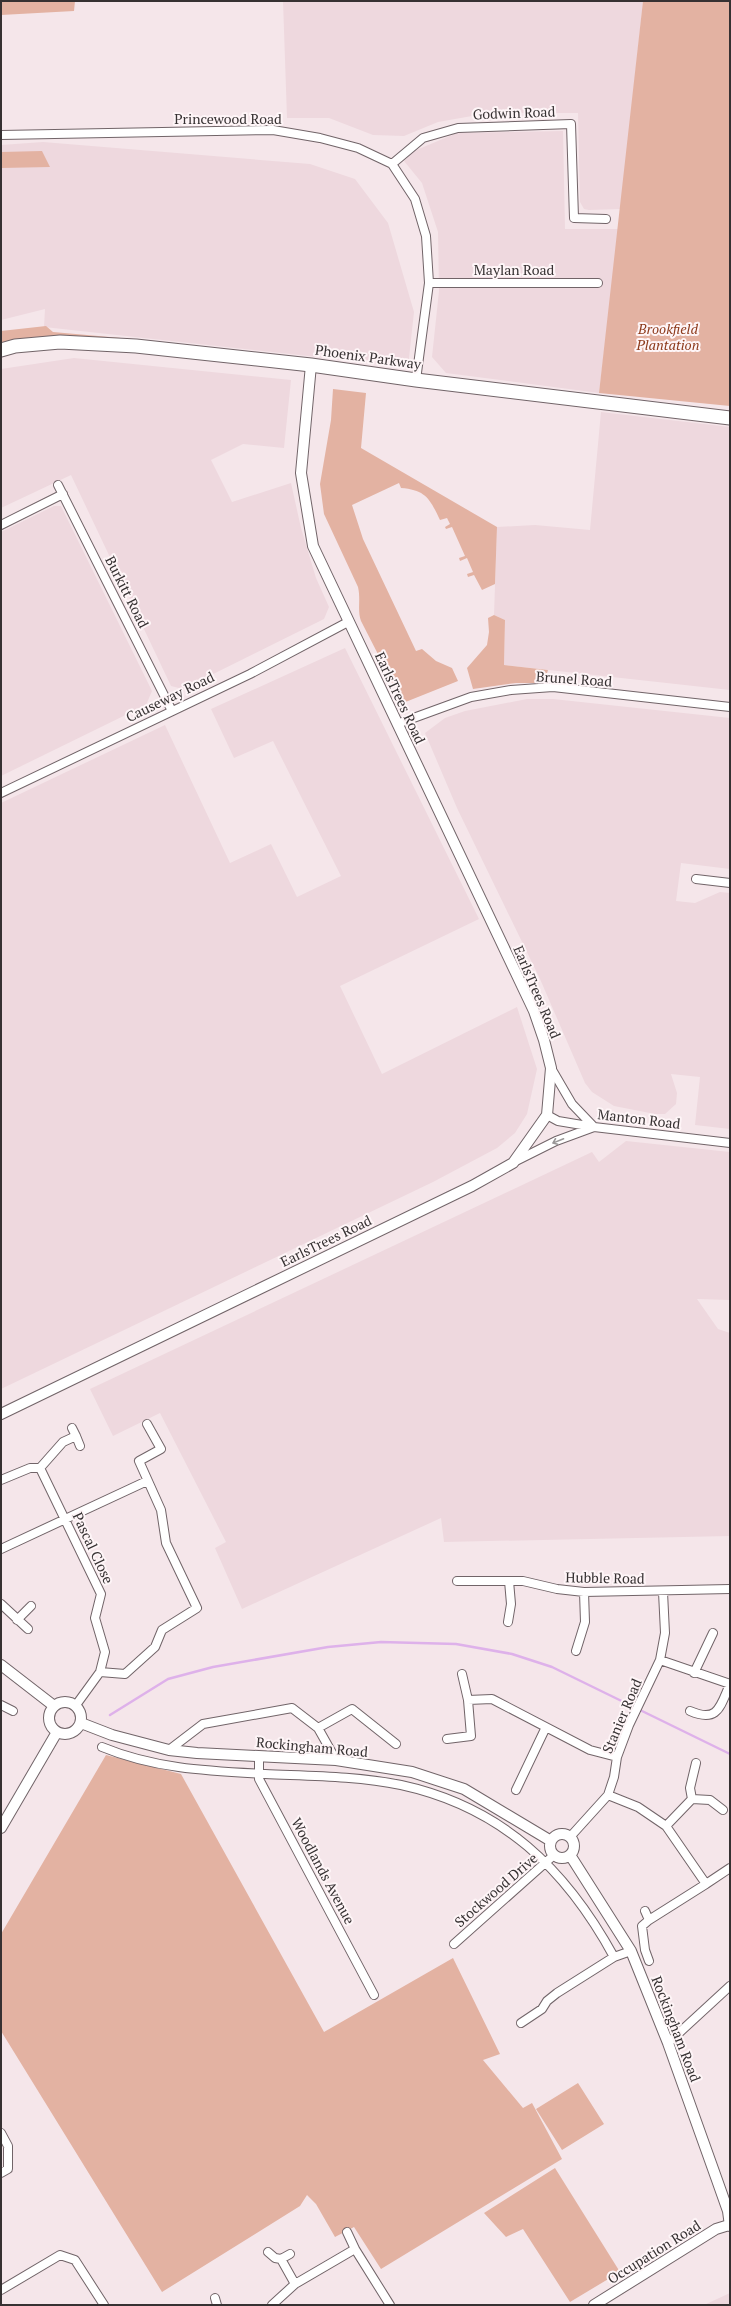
<svg xmlns="http://www.w3.org/2000/svg" width="731" height="2306" viewBox="0 0 731 2306" font-family="'PT Serif',serif">
  <rect width="100%" height="100%" fill="#f5e6ea"/>
  <!-- built -->
  <path fill="#eed8de" d="M283 1H643L621 209 589 210 584 209 580 202 578 113H489L438 122 404 136 373 135 329 118H287Z
    M563 131 565 229H619L599 393 446 373 432 357 439 291 438 232 422 183 404 161 414 151 457 133Z
    M43 142 310 164 355 179 388 223 414 312 408 367 44 327 45 309 1 320V145Z
    M74 358 291 380 284 448 243 444 211 460 232 502 291 483 301 528 316 578 329 607 324 619 183 689 171 686 71 475 1 508V369Z
    M601 412 730 427V690L504 665 505 620 494 615 497 527 535 525 590 530Z
    M54 506H61L152 691 146 705 1 776V532Z
    M345 648 479 919 340 986 382 1074 517 1007 537 1069 527 1114 515 1133 497 1148 433 1182 1 1389V803L165 725 230 863 271 844 297 897 341 876 273 741 234 758 211 709Z
    M527 699H553L730 718V869L681 863 676 901 695 903 720 892 730 893V1129L695 1125 700 1077 671 1074 677 1093 676 1104 665 1114H655L614 1106 592 1092 585 1083 540 979 457 808 425 733 445 718 465 711Z
    M626 1141 730 1152V1300L697 1299 718 1329 730 1333V1536L444 1542 441 1518 242 1609 215 1548 226 1542 160 1413 113 1436 90 1389 592 1152 599 1162Z
    M730 2293V2305H704Z"/>
  <!-- green -->
  <path fill="#e3b2a2" d="M1 1H75L74 11 1 15Z
    M643 1H730V406L599 393Z
    M42 151 50 167 1 168V152Z
    M46 326 53 332 155 341 162 348 1 345V331Z
    M333 389 366 393 361 448 497 527 495 584 482 590 474 575 468 577 467 574 473 572 467 558 460 561 459 558 465 556 452 527 446 529 445 527 450 524 447 518 440 520C430 499 426 490 401 488L399 483 352 505 363 539 416 651 422 649 436 661 452 668 458 681 403 703 361 621C357 610 361 600 358 587L324 514 320 484 331 420Z
    M494 615 505 620 504 665 548 670 544 683H516L473 689 467 668 487 645 489 632 488 618Z
    M106 1755 181 1774 324 2032 453 1958 500 2054 483 2060 523 2108 532 2103 562 2159 381 2269 354 2227 335 2237 316 2204 307 2195 300 2206 162 2292 1 2031V1934Z
    M578 2083 604 2124 562 2150 536 2109Z
    M555 2168 620 2272 570 2302 523 2229 506 2237 484 2213Z"/>
  <g fill="none" stroke-linecap="round" stroke-linejoin="round">
    <!-- stream -->
    <path stroke="#deb1ea" stroke-width="2.5" d="M110 1715 168 1679 213 1667 328 1647 381 1642 456 1644 512 1654 552 1667 730 1754"/>
    <defs>
      <path id="minor" d="M1 135 273 130 320 138 358 148 392 164 415 199 426 236 429 283 416 380
        M392 164 423 138 458 128 571 124 574 218 606 219
        M429 283H598
        M58 485 172 711
        M1 525 63 494
        M397 724 471 697 511 690 553 687 730 707
        M1 793 250 674 348 622
        M696 879 730 883
        M547 1115 558 1121 594 1127 730 1143
        M514 1162 556 1141 594 1127 572 1104 551 1068
        M76 1436 80 1446
        M40 1468 63 1442 76 1436 72 1428
        M1 1480 30 1468H40L101 1594 95 1618 105 1652 100 1672 76 1705
        M1 1549 147 1481
        M457 1581H523L557 1589 584 1592 730 1589
        M1 1604 28 1629
        M17 1620 31 1606
        M508 1622 511 1604 509 1581
        M576 1651 585 1622 584 1592
        M660 1660 730 1684
        M100 1672 125 1674 155 1647 162 1630 197 1608 166 1543 161 1510 139 1461 161 1449 147 1424
        M694 1673 713 1633
        M468 1700 492 1699 590 1750 617 1757
        M1 1705 13 1711
        M690 1711C718 1723 720 1707 730 1684
        M318 1728 352 1709 396 1744
        M447 1739 471 1736 468 1700 462 1674
        M102 1747C155 1769 209 1771 265 1774 310 1776 357 1776 401 1785 502 1807 566 1869 614 1957
        M169 1750 203 1724 292 1708 318 1728 336 1760
        M259 1756V1779L374 1995
        M516 1790 546 1727
        M608 1795 638 1807 666 1826 706 1884 649 1920
        M692 1799 690 1788 696 1763
        M692 1799 710 1800 723 1810
        M666 1826 692 1799
        M570 1837 608 1795 614 1777 617 1757 629 1725 660 1660 665 1633 663 1592
        M706 1884 730 1868
        M645 1911 649 1920 642 1926 645 1950 649 1961
        M454 1944 554 1855
        M521 2023 542 2009 547 2001 557 1993 614 1957 631 1951
        M668 2043 730 1986
        M1 2133 8 2146V2169L1 2173
        M347 2232 355 2249
        M268 2252 275 2258 281 2259 295 2284
        M281 2259 290 2254
        M1 2290 60 2255 75 2260 104 2305
        M215 2298 217 2305
        M272 2305 295 2284 355 2249 390 2305"/>
      <path id="tertiary" d="M1 1414 472 1186 513 1163 547 1115 551 1068 544 1040 534 1011 313 546 301 473 311 365
        M1 1665 54 1706
        M49 1718a16 16 0 1 1 32 0a16 16 0 1 1-32 0Z
        M81 1723 112 1735 169 1750 197 1753 336 1760 412 1772 464 1789 551 1841
        M1 1828 57 1732
        M550 1846a12 12 0 1 1 24 0a12 12 0 1 1-24 0Z
        M570 1855 631 1951 668 2043 717 2180 728 2211 730 2226
        M594 2305 716 2229 729 2225"/>
      <path id="primary" d="M1 350 15 346 60 342 136 346 311 365 416 380 730 418"/>
    </defs>
    <!-- minor casing -->
    <use href="#minor" stroke="#716468" stroke-width="10"/>
    <!-- tertiary casing -->
    <use href="#tertiary" stroke="#716468" stroke-width="12"/>
    <!-- primary casing -->
    <use href="#primary" stroke="#716468" stroke-width="15"/>
    <!-- minor -->
    <use href="#minor" stroke="#fff" stroke-width="8"/>
    <!-- tertiary -->
    <use href="#tertiary" stroke="#fff" stroke-width="10"/>
    <!-- primary -->
    <use href="#primary" stroke="#fff" stroke-width="13"/>
  </g>
  <!-- one-way arrows -->
  <defs><path id="oneway-shaft" d="M-6 0H5M1.5-3L5.5 0L1.5 3" fill="none" stroke-width="1.6" stroke-linecap="round" stroke-linejoin="round"/></defs>
  <use stroke="#9a9898" href="#oneway-shaft" transform="translate(558 1141) rotate(158)"/>
  <g text-anchor="middle" stroke-width="4" stroke-linejoin="round" paint-order="stroke">
    <!-- street labels -->
    <g font-size="14" fill="#363132" stroke="#fef5f7">
      <text transform="translate(514 113) rotate(-2)" y="5">Godwin Road</text>
      <text x="228" y="124">Princewood Road</text>
      <text x="514" y="275">Maylan Road</text>
      <text transform="translate(368 357) rotate(8)" y="5">Phoenix Parkway</text>
      <text transform="translate(127 592) rotate(63)" y="5">Burkitt Road</text>
      <text transform="translate(574 679) rotate(4)" y="5">Brunel Road</text>
      <text transform="translate(170 697) rotate(-26)" y="5">Causeway Road</text>
      <text transform="translate(400 698) rotate(65)" y="5">EarlsTrees Road</text>
      <text transform="translate(537 992) rotate(67)" y="5">EarlsTrees Road</text>
      <text transform="translate(639 1119) rotate(7)" y="5">Manton Road</text>
      <text transform="translate(326 1241) rotate(-26)" y="5">EarlsTrees Road</text>
      <text transform="translate(93 1548) rotate(65)" y="5">Pascal Close</text>
      <text transform="translate(605 1578) rotate(1)" y="5">Hubble Road</text>
      <text transform="translate(622 1716) rotate(-67)" y="5">Stanier Road</text>
      <text transform="translate(312 1747) rotate(5)" y="5">Rockingham Road</text>
      <text transform="translate(323 1871) rotate(62)" y="5">Woodlands Avenue</text>
      <text transform="translate(496 1890) rotate(-41)" y="5">Stockwood Drive</text>
      <text transform="translate(676 2029) rotate(69)" y="5">Rockingham Road</text>
      <text transform="translate(654 2252) rotate(-32)" y="5">Occupation Road</text>
    </g>
    <!-- park labels -->
    <g font-size="14" font-style="italic" fill="#8d3a1b" stroke="#fef5f7">
      <text x="668" y="334">Brookfield<tspan x="668" dy="16">Plantation</tspan></text>
    </g>
  </g>
  <!-- border -->
  <rect width="731" height="2306" fill="none" stroke="#363132" stroke-width="4"/>
</svg>
